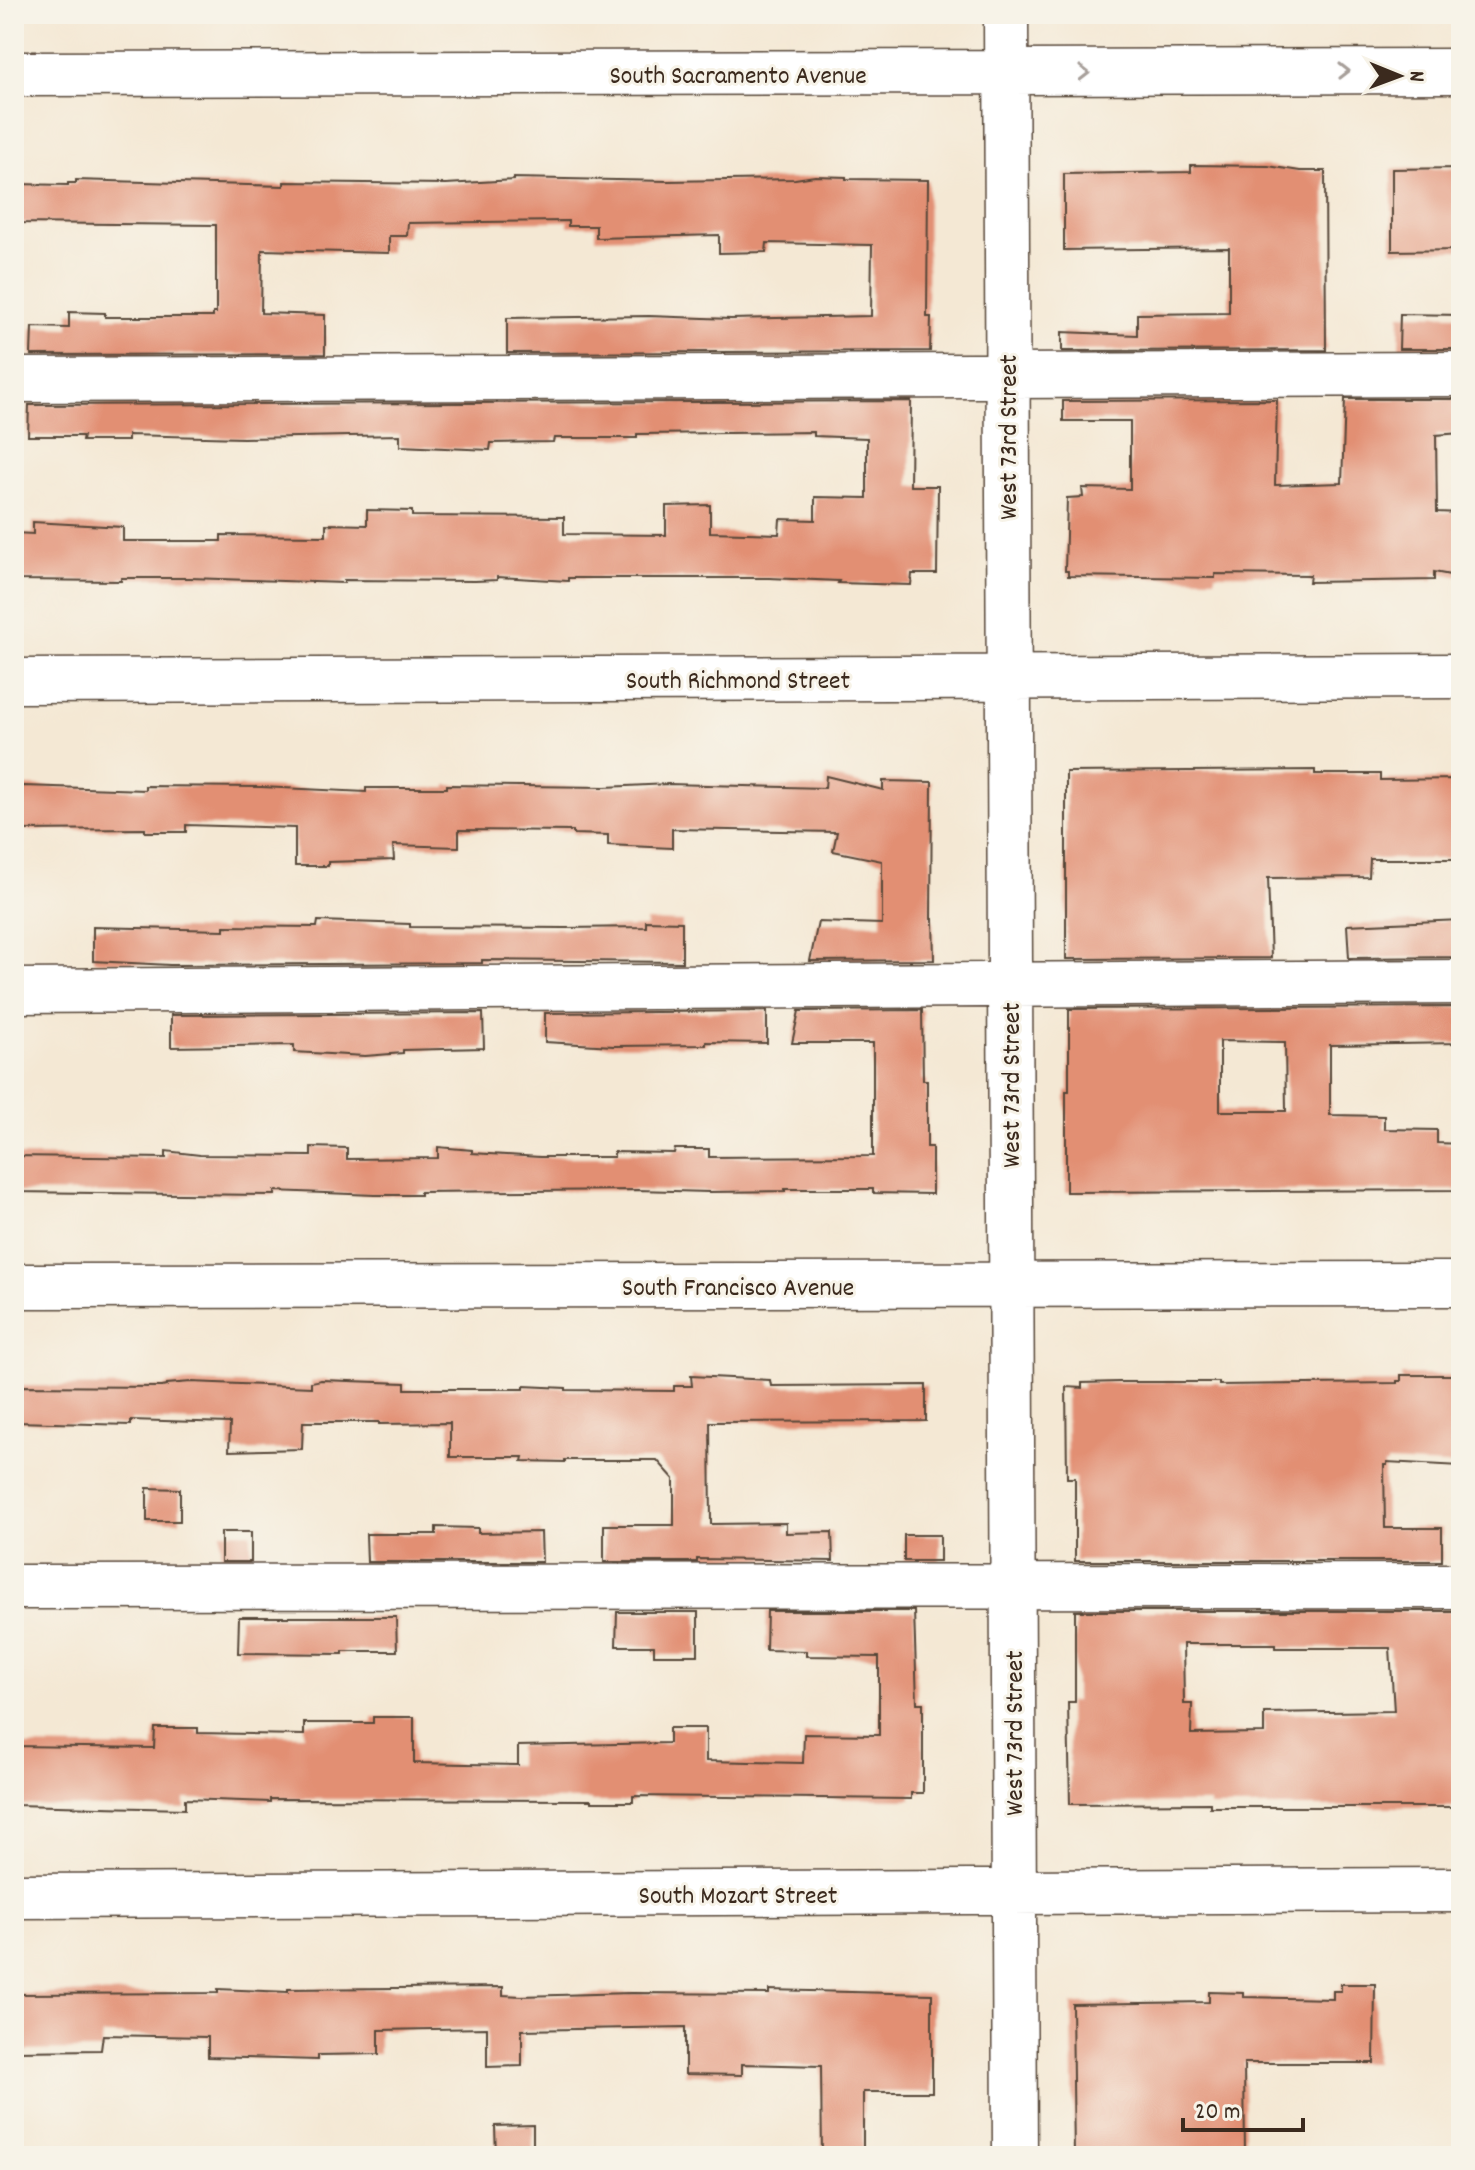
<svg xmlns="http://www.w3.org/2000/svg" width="1475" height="2170" viewBox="0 0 1475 2170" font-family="Dekko,sans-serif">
  <rect width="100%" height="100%" fill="#f7f3e8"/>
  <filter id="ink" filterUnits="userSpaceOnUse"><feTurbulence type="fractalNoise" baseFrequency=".0125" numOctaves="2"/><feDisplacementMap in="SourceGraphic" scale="16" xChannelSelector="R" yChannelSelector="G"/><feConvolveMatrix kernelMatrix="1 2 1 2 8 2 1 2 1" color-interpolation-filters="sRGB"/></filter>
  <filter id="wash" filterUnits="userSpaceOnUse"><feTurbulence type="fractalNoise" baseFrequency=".006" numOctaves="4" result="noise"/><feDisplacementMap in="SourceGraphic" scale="32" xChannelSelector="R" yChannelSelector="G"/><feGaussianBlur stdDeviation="1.8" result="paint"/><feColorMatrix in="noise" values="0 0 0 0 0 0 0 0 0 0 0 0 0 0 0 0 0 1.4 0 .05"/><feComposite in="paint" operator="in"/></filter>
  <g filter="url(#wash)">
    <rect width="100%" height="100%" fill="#f4e8d4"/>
    <g id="blocks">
      <!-- building -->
      <path fill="#e28f73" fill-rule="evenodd" d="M1191 165 1268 166 1300 171H1325L1326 350 1062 351V332L1137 335V314L1229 313V248L1064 250V174L1191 172Z
        M1461 168V250L1392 251V169Z
        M815 176 846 177V179L928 180 927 317H931L930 351 507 353V318L649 316 731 319 871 316 872 245 767 243 766 252 719 253V235L596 238V226H568V221L408 223 407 236H389V253L262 250 261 313 325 315V354L31 355 32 327 69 328V312L105 313V317H213V313H216V225L14 223V184L68 185V183H76V180L284 186V182L446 184 514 180V178L668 181 795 179Z
        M1400 314 1461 315V349H1399Z
        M1345 399H1461V433L1436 435 1437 512 1461 513V577L1434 572V580L1309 582 1310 575 1215 574V578L1068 576V571H1065L1067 498 1083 497 1082 488 1130 489V421H1063V401L1277 400 1275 485 1342 483Z
        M911 401 910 486H938L937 574H912L911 585 838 583 839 581 769 578H568V581L497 577V580L475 581 344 580V583L190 578H121V581L14 580V533L33 534V522L123 527V541H221V535L326 536V524L367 525V510L412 511V516L564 517V534L666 535V506L710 505V532L779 534 780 519 815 520V497L867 498V438L814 436V432L637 434V438H554L553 442 491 443 490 450 400 446V435L243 438 128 435V441H82L83 436H28L29 405Z
        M1315 770V774H1380V780L1461 779V859H1370L1369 877 1268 878 1271 958 1066 959V772Z
        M826 776 883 790V781L932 782 931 919H933L934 960 810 961 818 922 882 924V861L833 851 837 832 672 829V848L608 845V835L573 834V831L459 830V847L393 845 394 860 328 862V866H295V828L186 825V832H145V829L14 830V787L24 786 145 790V786L261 787 366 792V788H447V785L605 787 669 784 825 788Z
        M1461 920V957L1349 958 1347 925Z
        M318 921 410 924V927L565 928 646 927V921L682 922V962L482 960V963L170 965 93 961V927L224 930V926L317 927Z
        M1461 1007V1043L1330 1045V1115L1384 1116V1129L1437 1130V1143L1461 1144V1190L1066 1192V1091H1069V1009ZM1220 1041 1285 1042 1286 1111H1220Z
        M922 1010 923 1080H927V1147H932V1194L873 1193V1189H785V1191L709 1192 637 1190 420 1192V1195H375L275 1191V1195L14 1192 15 1156 166 1158V1151L200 1155 311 1156V1147L347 1148V1159L438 1158V1147L472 1150V1153L540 1157H614V1152L674 1153 675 1149H709V1157L873 1156V1043H792L799 1011Z
        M767 1011V1043L706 1042V1045L614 1046 545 1042V1013Z
        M483 1013 484 1048 403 1050V1053L365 1056 294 1052V1045L171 1047V1015Z
        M1401 1375H1461V1466L1387 1462V1465H1384L1385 1528H1442V1561H1075V1478H1067L1066 1387 1082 1388V1383L1119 1382H1219V1385L1397 1383V1381H1401Z
        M691 1376 770 1380 771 1386 926 1385V1421L710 1422 711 1524 786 1523V1533L832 1532 833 1561 697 1559V1562H604V1525H674V1479L657 1460H565V1462L522 1461 523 1457H450V1423L379 1424V1422H303L302 1449 229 1451 230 1423 131 1420V1425L15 1422V1386L162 1387 167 1386V1384L191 1382 311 1387V1382L321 1380 405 1383V1389H524V1386L566 1388V1390L674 1391V1386H692Z
        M147 1488 180 1489V1521H147Z
        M436 1527 478 1528V1533L541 1532 542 1562H367L366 1534H436Z
        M221 1532H251V1562H221Z
        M904 1535H940V1561H904Z
        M767 1611H914L917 1703H923V1793H911V1799L633 1796V1802H591V1800L270 1799V1802L185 1799V1809L14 1805V1746L154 1748 155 1728H198V1733L304 1735V1723H373V1717H414V1763L518 1765V1746L669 1743V1728H706V1761L803 1763 804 1734 879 1735V1657L806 1656V1651L766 1650Z
        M1075 1611H1461V1807H1210V1803L1070 1804 1068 1702H1075ZM1183 1644H1275V1648H1390L1394 1711 1264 1713V1733L1191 1734 1192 1704H1184Z
        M617 1612H698V1655H654V1646H616Z
        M239 1617H396L397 1651H343V1654L238 1653Z
        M1341 1984H1375L1374 2063H1244L1245 2156H1074L1072 2004 1209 2002V1992L1243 1993V1997L1333 1999V1991H1341Z
        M503 1987V1995L521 1996 631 1993 769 1994V1990L932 1994V2092H863V2156H822L821 2066 742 2064V2075L685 2074V2027L522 2030V2066L487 2067V2028L379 2030V2054L318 2055V2060L208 2057V2037L103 2035 101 2050 14 2051V1994L218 1993V1989L288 1992V1989Z
        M533 2125V2156H496L495 2126Z"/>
    </g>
  </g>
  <g filter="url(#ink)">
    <use href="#blocks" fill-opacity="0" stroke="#574639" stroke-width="2"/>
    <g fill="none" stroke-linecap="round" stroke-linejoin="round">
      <defs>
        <path id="minor" d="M1006 14 1015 2156
          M14 74 1461 71
          M14 380 1461 374
          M14 681 1461 676
          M14 991 1461 982
          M14 1286 1461 1284
          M14 1587 1461 1586
          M14 1896 1461 1890"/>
      </defs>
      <!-- minor casing -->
      <use href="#minor" stroke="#574639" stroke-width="47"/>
      <!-- minor -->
      <use href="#minor" stroke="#fff" stroke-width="44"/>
    </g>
    <!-- one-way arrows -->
    <defs><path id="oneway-chevron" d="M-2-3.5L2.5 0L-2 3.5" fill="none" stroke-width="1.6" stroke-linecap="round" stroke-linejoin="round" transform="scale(2)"/></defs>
    <g stroke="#a79f9a">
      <use href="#oneway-chevron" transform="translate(1344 71)"/>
      <use href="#oneway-chevron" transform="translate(1084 73)"/>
    </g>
  </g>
  <g text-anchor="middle" stroke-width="6" stroke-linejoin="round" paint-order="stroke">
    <!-- street labels -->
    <g font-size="26" fill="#3b2a1e" stroke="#f7f3e8">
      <text x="738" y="83">South Sacramento Avenue</text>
      <text transform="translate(1007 437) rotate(-90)" y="9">West 73rd Street</text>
      <text x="738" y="688">South Richmond Street</text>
      <text transform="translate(1010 1085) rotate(-90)" y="9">West 73rd Street</text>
      <text x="738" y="1295">South Francisco Avenue</text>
      <text transform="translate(1013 1733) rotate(-90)" y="9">West 73rd Street</text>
      <text x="738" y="1903">South Mozart Street</text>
    </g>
  </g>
  <!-- margin -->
  <rect width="1475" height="2170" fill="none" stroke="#f7f3e8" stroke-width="48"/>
  <!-- north arrow -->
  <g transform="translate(1399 76) rotate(91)" stroke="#f7f3e8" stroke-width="6" paint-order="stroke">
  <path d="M0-6L14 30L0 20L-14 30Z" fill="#3b2a1e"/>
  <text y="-12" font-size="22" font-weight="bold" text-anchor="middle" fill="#3b2a1e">N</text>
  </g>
  <!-- scale -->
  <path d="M1183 2118v12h120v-12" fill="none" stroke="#3b2a1e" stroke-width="4"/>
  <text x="1195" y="2118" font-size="24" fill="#3b2a1e" stroke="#f7f3e8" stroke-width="6" paint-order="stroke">20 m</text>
</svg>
